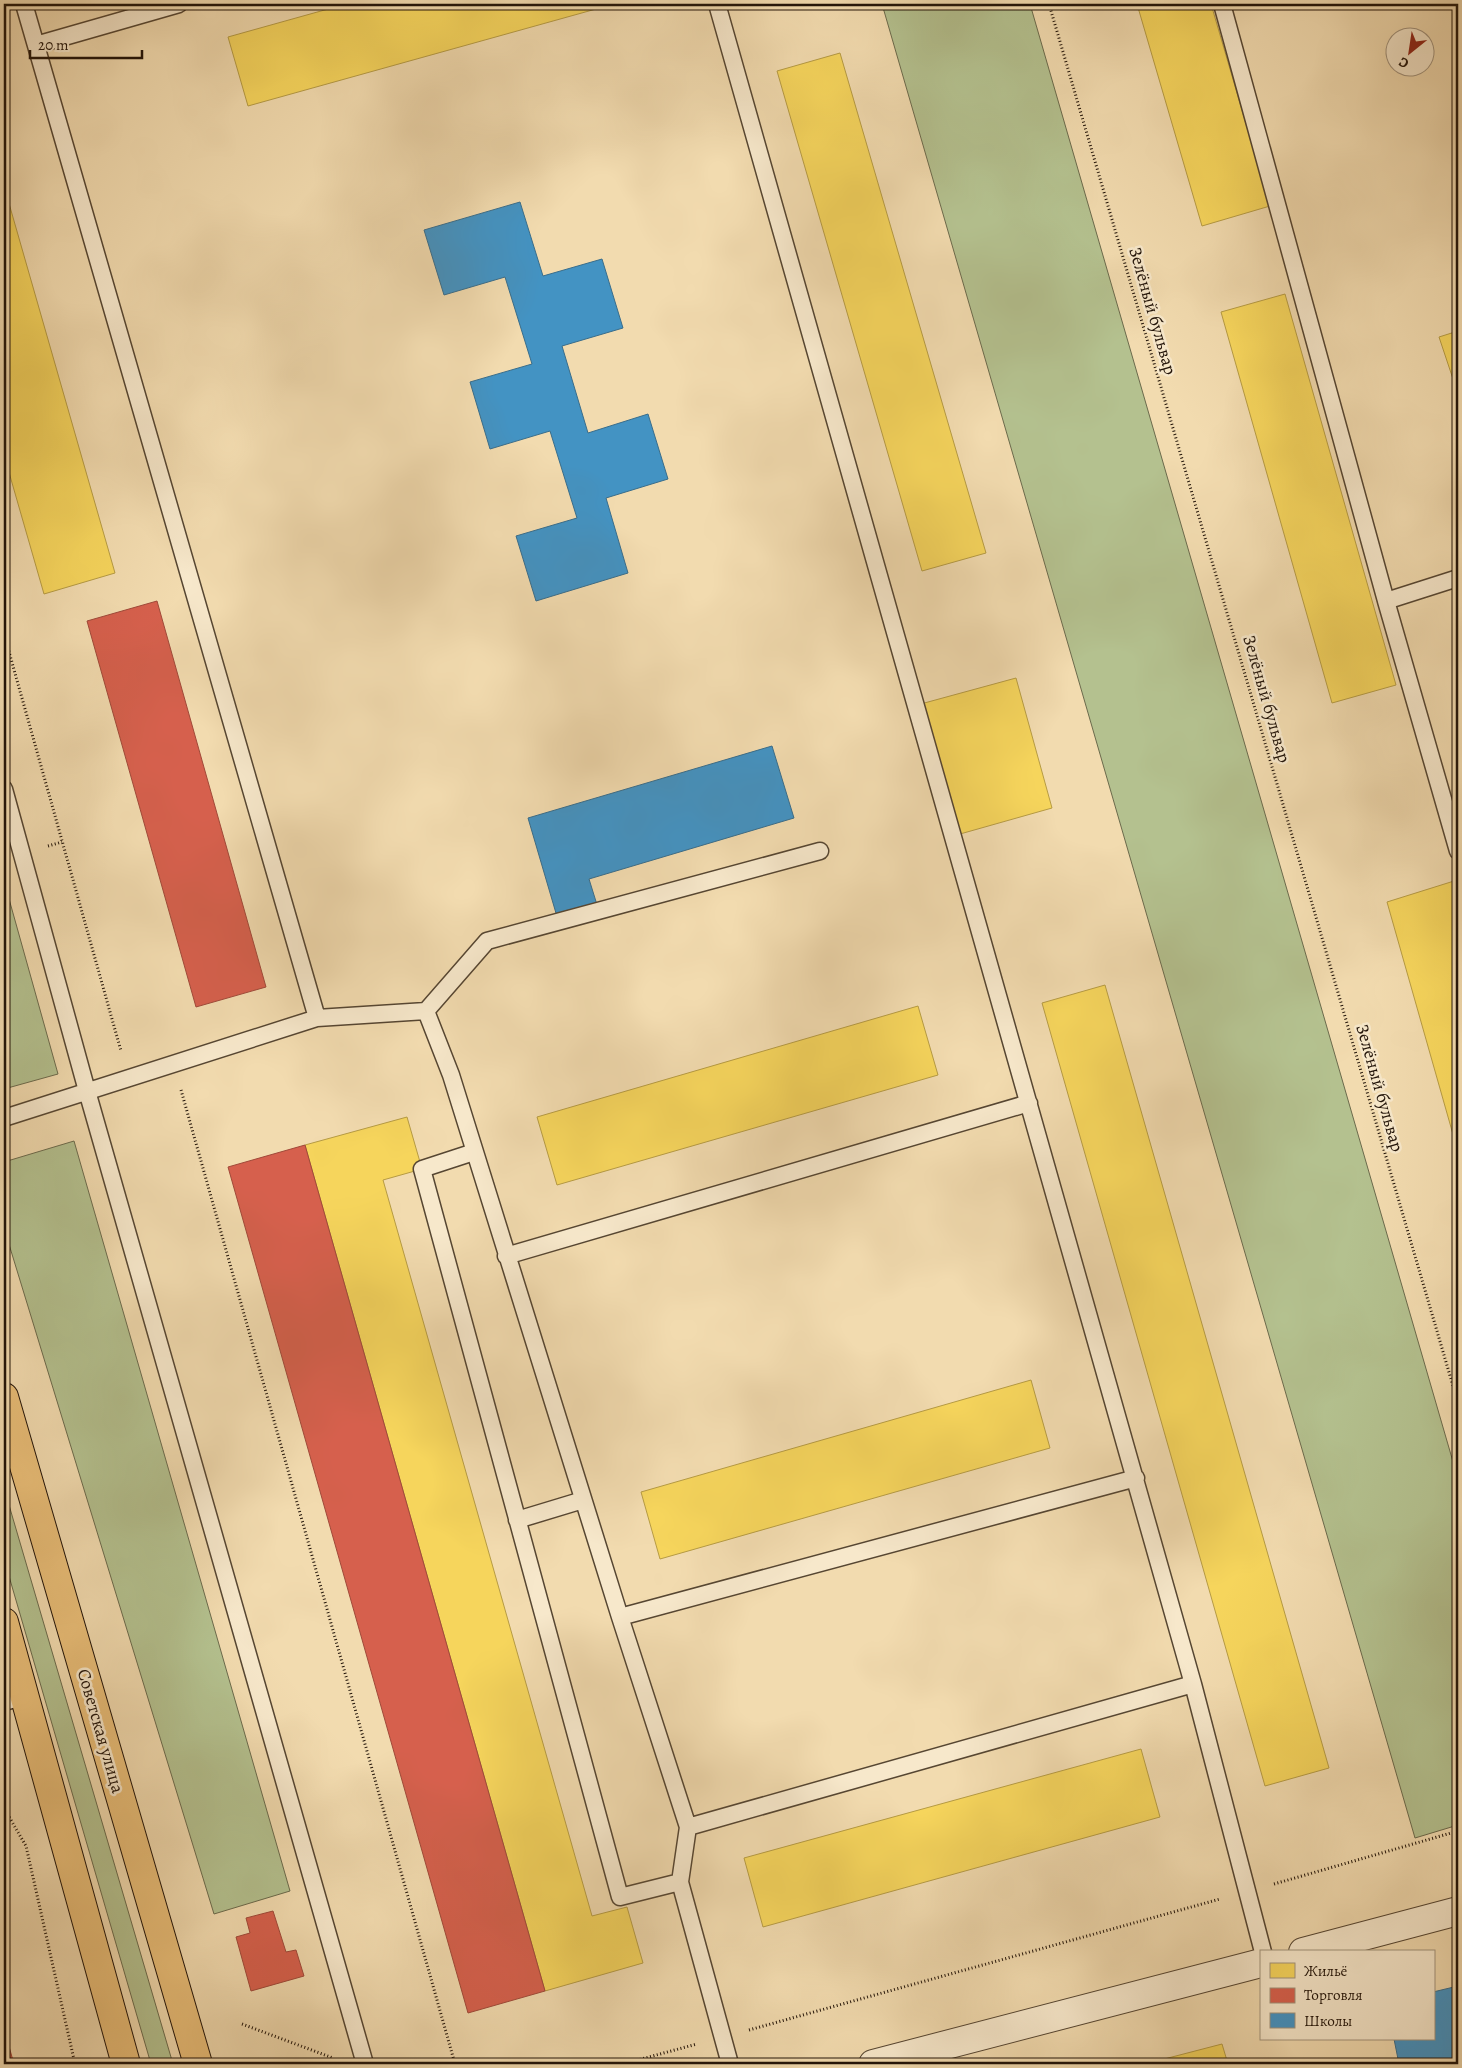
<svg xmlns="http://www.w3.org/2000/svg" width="1462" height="2068" viewBox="0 0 1462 2068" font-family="Alegreya,serif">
  <rect width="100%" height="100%" fill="#f2dbaf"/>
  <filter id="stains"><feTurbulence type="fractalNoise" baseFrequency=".004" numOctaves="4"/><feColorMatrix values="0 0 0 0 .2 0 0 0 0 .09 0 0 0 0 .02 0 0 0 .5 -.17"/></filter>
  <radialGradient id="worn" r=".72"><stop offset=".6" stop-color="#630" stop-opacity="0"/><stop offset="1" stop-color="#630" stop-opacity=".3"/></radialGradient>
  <!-- green -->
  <path fill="#b4c18f" stroke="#6b6a4c" d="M882 4H1030L1458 1479V1825L1415 1838Z
    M4 881 58 1074 4 1089Z
    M74 1141 290 1891 214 1914 4 1228V1162Z
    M4 1488 173 2064H151L4 1559Z"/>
  <!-- homes -->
  <path fill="#f6d55c" stroke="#b69b43" d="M346 4H614L248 106 228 37Z
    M1137 4H1211L1270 206 1202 226Z
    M840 53 986 553 922 571 777 71Z
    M4 186 115 573 44 594 4 455Z
    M1285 294 1396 685 1332 703 1221 312Z
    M1458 331V394L1439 337Z
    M1016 678 1052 808 953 836 917 705Z
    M1454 881 1458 896V1152L1387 902Z
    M1105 985 1329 1768 1265 1786 1042 1003Z
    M918 1006 938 1075 557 1185 537 1117Z
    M407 1117 422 1169 383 1180 592 1916 627 1907 643 1963 545 1991 305 1145Z
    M1031 1380 1050 1448 660 1559 641 1492Z
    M1141 1749 1160 1817 763 1927 744 1858Z
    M1222 2044 1228 2064H1145Z"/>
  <!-- shops -->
  <path fill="#d6604d" stroke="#a04939" d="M157 601 266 987 196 1007 87 621Z
    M305 1145 545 1991 468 2013 228 1167Z
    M273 1911 286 1952 296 1950 304 1976 251 1991 236 1937 250 1933 246 1918Z
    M4 2029 14 2064H4Z"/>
  <!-- schools -->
  <path fill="#4393c3" stroke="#396d8b" d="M520 202 543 276 602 259 623 328 562 346 588 433 648 414 668 479 606 498 628 573 536 601 516 536 577 518 550 431 490 449 470 382 532 364 505 277 444 295 424 230Z
    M772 746 794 818 589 879 598 908 558 920 528 818Z
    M1458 1986V2064H1399L1394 2039H1433V1992Z"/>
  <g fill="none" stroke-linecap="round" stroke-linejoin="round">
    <defs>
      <path id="service" d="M24 4 317 1018
        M1222 4 1386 601 1458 578
        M36 45 179 4
        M1386 601 1458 851
        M4 789 87 1091 365 2064
        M426 1011 487 941 820 851
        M4 1118 317 1018 426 1011 451 1075 620 1617 688 1827 680 1882 730 2064
        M474 1152 422 1169 620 1897 680 1882
        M506 1256 1029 1103
        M517 1520 583 1500
        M620 1617 1136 1478
        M1193 1684 1263 1952
        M4 1702 25 1696
        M688 1827 1193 1684 717 4"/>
      <path id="minor" d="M1303 1952 1458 1911
        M873 2064 1261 1963"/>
      <path id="primary" d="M4 1397 198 2064
        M4 1622 126 2064"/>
    </defs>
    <!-- service casing -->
    <use href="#service" stroke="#564632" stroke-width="19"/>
    <!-- minor casing -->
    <use href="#minor" stroke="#564632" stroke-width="30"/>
    <!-- primary casing -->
    <use href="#primary" stroke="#221409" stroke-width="30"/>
    <!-- path -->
    <path stroke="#221409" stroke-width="3" stroke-dasharray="1 2.5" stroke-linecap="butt" d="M1049 4 1458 1403
      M4 634 121 1051
      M48 846 62 842
      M181 1090 455 2064
      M4 1808 26 1846 75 2064
      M1274 1884 1458 1831
      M242 2024 333 2058
      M749 2030 1220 1899
      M314 2064 333 2058
      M623 2064 697 2044"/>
    <!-- service -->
    <use href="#service" stroke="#f7e8cb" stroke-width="16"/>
    <!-- minor -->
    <use href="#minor" stroke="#f7e8cb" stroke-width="28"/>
    <!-- primary -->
    <use href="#primary" stroke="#e9be78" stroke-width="28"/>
  </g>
  <g text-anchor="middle" stroke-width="5" stroke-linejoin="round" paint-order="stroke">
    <!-- street labels -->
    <g font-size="18" fill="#221409" stroke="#f7e8cb">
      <text transform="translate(1153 311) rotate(74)" y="6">Зелёный бульвар</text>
      <text transform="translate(1267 699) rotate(74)" y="6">Зелёный бульвар</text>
      <text transform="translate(1380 1088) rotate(74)" y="6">Зелёный бульвар</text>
      <text transform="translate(101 1731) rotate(74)" y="6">Советская улица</text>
    </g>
  </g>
  <!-- margin -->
  <rect width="1462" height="2068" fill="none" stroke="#f2dbaf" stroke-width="20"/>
  <rect x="5" y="5" width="1452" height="2058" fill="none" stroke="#221409" stroke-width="2.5"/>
  <rect x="10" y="10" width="1442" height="2048" fill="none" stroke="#221409"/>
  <!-- legend -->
  <rect x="1260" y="1950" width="175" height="90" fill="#f7e8cb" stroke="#a2937d"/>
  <rect x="1270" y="1963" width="25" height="15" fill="#f6d55c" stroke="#a2937d"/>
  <text x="1304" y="1976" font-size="15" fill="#221409">Жильё</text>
  <rect x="1270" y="1988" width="25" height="15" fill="#d6604d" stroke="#a2937d"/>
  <text x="1304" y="2000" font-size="15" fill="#221409">Торговля</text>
  <rect x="1270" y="2013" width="25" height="15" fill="#4393c3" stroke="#a2937d"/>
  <text x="1304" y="2026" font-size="15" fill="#221409">Школы</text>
  <!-- north arrow -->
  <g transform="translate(1410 52) rotate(210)"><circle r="24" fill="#f7e8cb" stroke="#a2937d"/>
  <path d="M0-4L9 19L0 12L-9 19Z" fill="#8f2418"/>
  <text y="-8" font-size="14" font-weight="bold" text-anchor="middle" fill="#221409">С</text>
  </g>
  <!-- scale -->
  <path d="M30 50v8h112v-8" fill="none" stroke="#221409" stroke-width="2.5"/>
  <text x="38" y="50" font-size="15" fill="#221409" stroke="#f7e8cb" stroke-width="4" paint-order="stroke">20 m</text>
  <rect width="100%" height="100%" filter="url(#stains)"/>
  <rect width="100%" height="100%" fill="url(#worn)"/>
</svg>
